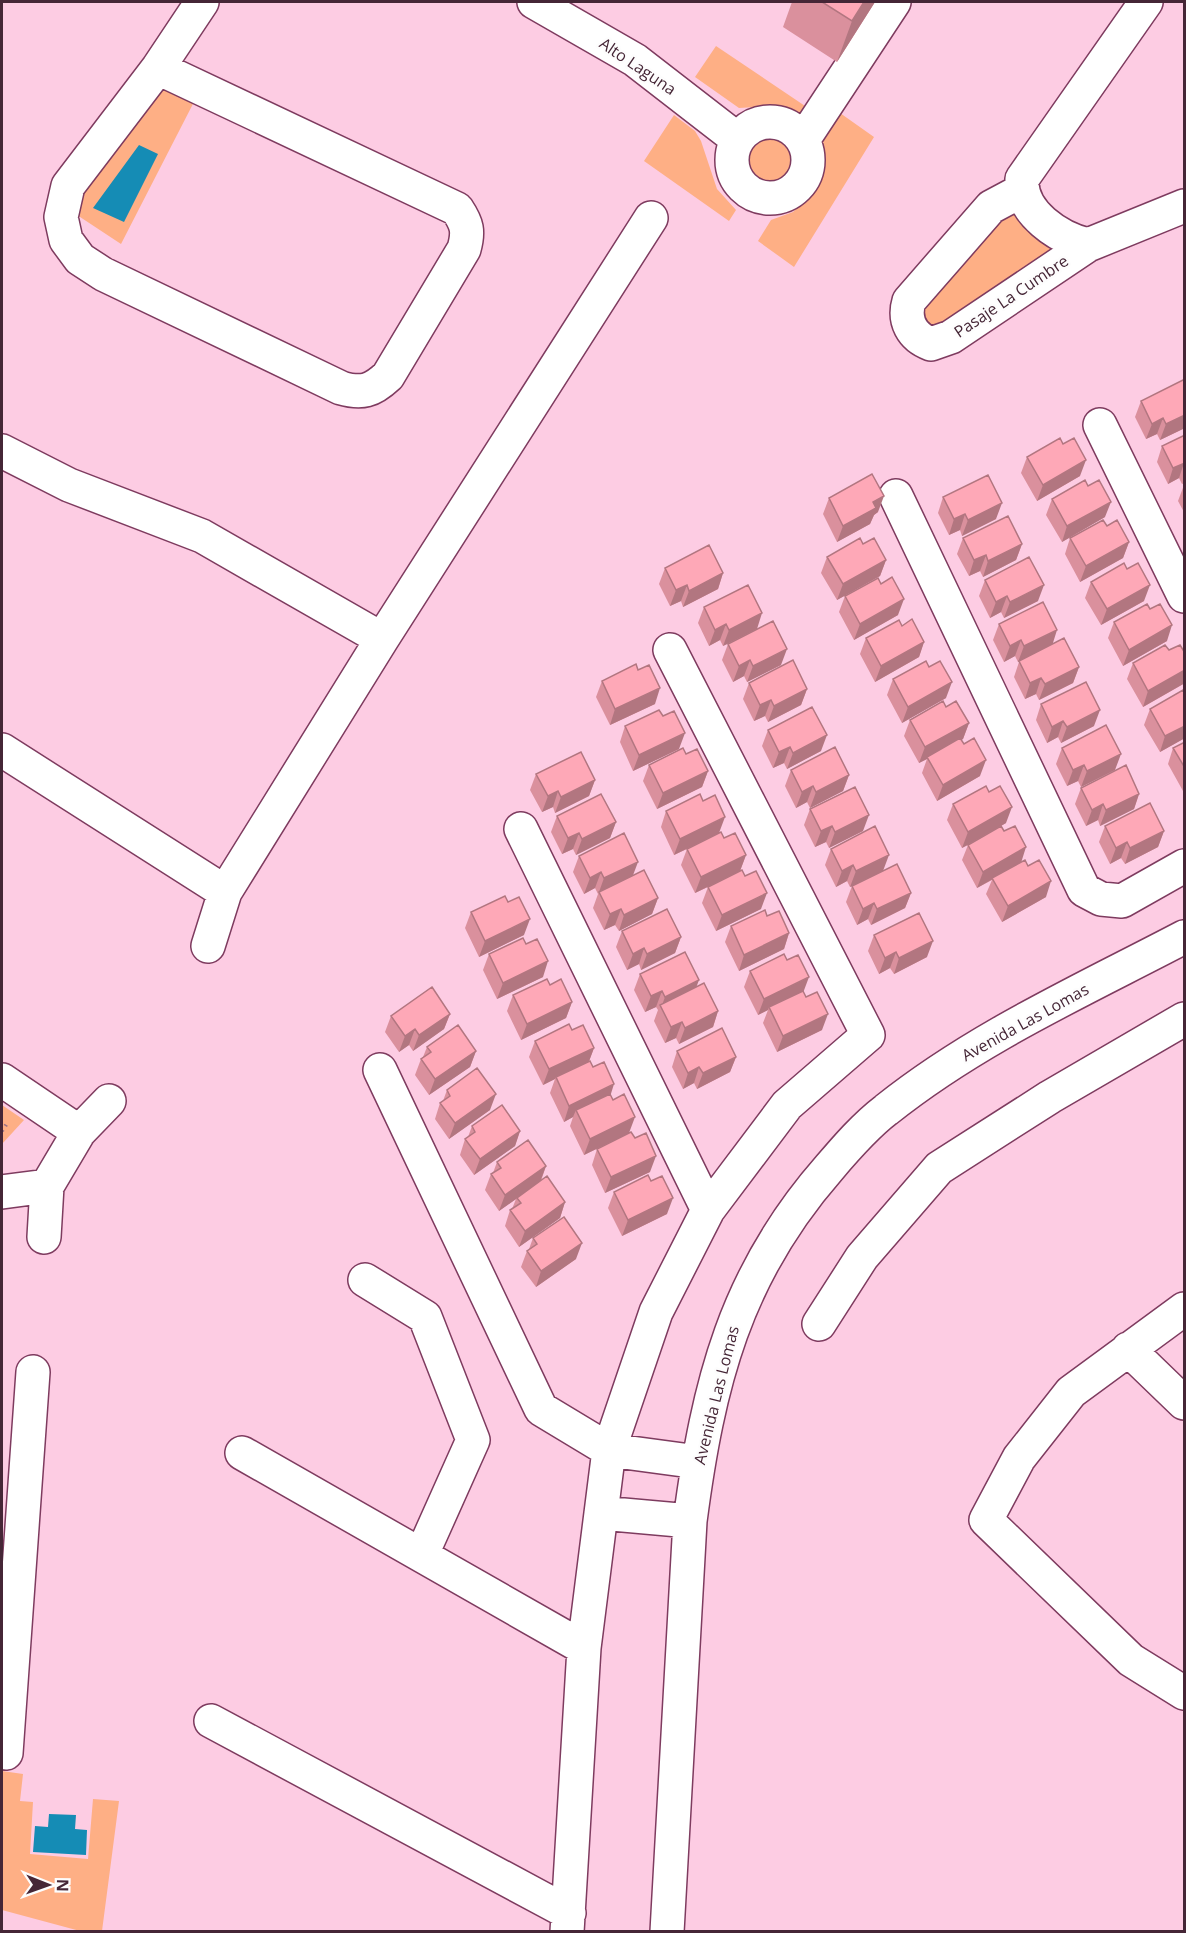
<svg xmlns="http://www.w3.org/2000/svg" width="1186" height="1933" viewBox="0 0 1186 1933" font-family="'Open Sans',sans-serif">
  <rect width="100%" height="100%" fill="#fdcce3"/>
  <!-- green -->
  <path fill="#feaf85" d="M716 46 811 110 803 115 771 106 739 108 695 77Z
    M161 84 196 98 121 244 74 213 78 192Z
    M840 113 874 137 794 267 758 241 771 220 793 212 813 192 824 166 823 138Z
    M674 115 695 131 701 141 717 189 736 210 729 221 644 161Z
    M742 159a27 27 0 1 1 54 0a27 27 0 1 1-54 0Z
    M1014 207 1052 251 931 336 915 303Z
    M2 1105 24 1120 2 1144Z
    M2 1771 23 1774 20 1801 33 1802 30 1854 88 1859 93 1799 119 1801 102 1931H80L2 1910Z"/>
  <!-- water -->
  <path fill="#158cb5" d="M139 145 158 154 124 222 93 208Z
    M49 1814 76 1815 75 1829 87 1830 86 1855 33 1852 35 1826 48 1827Z"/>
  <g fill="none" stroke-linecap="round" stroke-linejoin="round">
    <defs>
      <path id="minor" d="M534 2 635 60 737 139
        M1146 2 1022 179C1020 213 1059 238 1088 245L1184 206
        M158 68 457 209C467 224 469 231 464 249L388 376C372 391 362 394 341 388L103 274 80 259 66 240 61 217 68 186 158 68 202 2
        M732 160a38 38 0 1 1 76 0a38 38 0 1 1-76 0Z
        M803 140 894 2
        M1021 191 991 207 909 301C903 321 912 337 931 344L951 337 1088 245
        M1100 425 1184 596
        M2 451 69 485 202 536 382 639
        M896 496 1084 890 1101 899 1122 901 1184 866
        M2 750 225 892
        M521 829 708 1210
        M208 946 225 892 382 639 651 218
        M380 1070 541 1409 609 1450 698 1462
        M2 1080 79 1132
        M2 1192 47 1186 79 1132 109 1101
        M44 1237 47 1186
        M365 1280 425 1317 473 1440 422 1554
        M1184 1309 1071 1392 1019 1458 986 1520 1131 1660 1184 1693
        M819 1324 862 1257 939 1168 1050 1097 1184 1019
        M1128 1349 1184 1403
        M242 1453 584 1648
        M601 1513 690 1521
        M211 1721 569 1913
        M2 1752 6 1753 33 1372
        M567 1932 584 1648 609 1450 656 1312 708 1210 787 1105 868 1035 670 650
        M667 1932 690 1521C708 1384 735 1275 829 1168 846 1148 865 1126 886 1110 976 1038 1083 990 1184 937"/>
    </defs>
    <!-- minor casing -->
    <use href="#minor" stroke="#7e3b5f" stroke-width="36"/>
    <!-- path -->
    <path stroke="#997285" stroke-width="4" stroke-dasharray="1.5 4.5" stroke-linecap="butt" d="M2 1131 8 1122"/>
    <!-- minor -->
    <use href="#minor" stroke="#fff" stroke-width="33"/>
  </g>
  <!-- wall -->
  <path fill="#da909d" d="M792 2H875L837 62 783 27Z
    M1185 379V428L1160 440 1157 434 1146 439 1135 417 1141 401Z
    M1185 435V483L1182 484 1179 478 1168 484 1157 462 1162 446Z
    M1027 457 1080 476 1037 501 1021 473Z
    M1184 485H1185V514L1178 501Z
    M943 497 996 519 962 536 960 530 949 535 938 513Z
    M829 498 878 512 874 515 870 524 837 542 823 514Z
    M1052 499 1105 517 1062 542 1046 515Z
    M1107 526 1129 542 1123 558 1080 582 1065 554 1070 538Z
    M963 538 1022 544 1016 560 983 577 980 571 969 576 957 554Z
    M827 557 886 560 880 576 837 600 821 573Z
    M665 568 723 573 718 589 683 607 681 601 670 606 659 584Z
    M985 580 1038 601 1004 618 1001 612 990 618 979 596Z
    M1091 582 1144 601 1101 625 1085 598Z
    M845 596 898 615 854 640 839 612Z
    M704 607 757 629 781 665 747 682 744 676 733 682 722 660 728 644 748 634 723 646 720 640 709 646 698 623Z
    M1114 622 1167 641 1123 666 1108 638Z
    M999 624 1052 645 1079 667 1073 683 1039 700 1036 694 1025 699 1014 677 1019 662H1018L1015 656 1004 662 993 640Z
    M902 626 924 642 919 657 875 682 860 654 866 638Z
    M1169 650 1185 653V683L1143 707 1127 679 1133 663Z
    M893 679 946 698 902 723 887 695Z
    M602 681 655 704 610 725 596 697Z
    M749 683 807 689 801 705 768 722 765 716 754 721 743 699Z
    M1185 693V738L1160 752 1144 725 1150 709Z
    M1041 704 1094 726 1061 743 1058 737 1047 743 1036 720Z
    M946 707 969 723 963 739 961 740 980 776 937 801 922 773 927 759 919 763 904 736 910 720Z
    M625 726 679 749 633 771 620 742Z
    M768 730 821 751 787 769 784 763 773 768 762 746Z
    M1185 742V790L1183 791 1168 764 1173 748Z
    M1062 748 1115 770 1081 787 1078 781 1067 786 1056 764Z
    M686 754 708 771 702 787 657 809 643 781 649 765Z
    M791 770 849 775 843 791 810 808 807 802 796 808 785 786Z
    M536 774 595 780 589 796 555 813 553 807 542 812 530 790Z
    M1081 788 1139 794 1134 809 1100 826 1098 820 1086 826 1075 804Z
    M953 804 1006 823 1001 826 1021 862 1046 897 1002 922 986 894 992 880 977 888 962 860 968 845 962 848 947 820Z
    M810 809 863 831 829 848 826 842 815 847 804 825Z
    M666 811 719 833 724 838 746 855 740 871 761 909 716 931 702 903 708 887 695 893 681 865 687 849 674 855 661 827Z
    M557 816 616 822 610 838 576 855 573 849 562 854 551 832Z
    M1105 826 1164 831 1158 847 1125 864 1121 858 1110 864 1099 842Z
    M831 849 883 871 911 893 905 908 871 925 868 919 857 925 846 902 852 886 850 887 847 881 836 887 825 865Z
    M579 856 633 875 658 898 652 914 619 931 615 925 604 930 593 908 598 894 595 888 584 894 573 872Z
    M471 912 524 935 479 957 465 928Z
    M767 916 789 933 784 949 739 971 725 942 731 926Z
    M622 931 681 937 675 953 641 970 639 964 627 970 616 947Z
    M874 935 927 957 894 974 890 968 879 974 868 951Z
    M526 944 543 977 497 999 483 970 489 954Z
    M750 971 803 992 822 1030 777 1052 763 1023 768 1010 758 1015 744 987Z
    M640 974 696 987 718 1011 713 1027 679 1044 676 1038 665 1043 654 1021 658 1010 656 1007 645 1012 634 990Z
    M550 985 572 1002 566 1018 521 1040 507 1011 513 995Z
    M450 1014 444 1029 413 1051 409 1045 399 1052 385 1032 391 1016Z
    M572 1030 594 1048 589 1061 610 1095 629 1133 584 1155 570 1126 573 1117 564 1122 550 1093 555 1079 543 1085 529 1057 535 1041Z
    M427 1047 476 1051 470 1067 429 1095 415 1075 421 1059 423 1057Z
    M677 1051 736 1057 730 1072 697 1089 694 1083 683 1089 672 1067Z
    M447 1090 490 1110 449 1139 435 1119 440 1103 443 1101Z
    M472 1126 520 1131 515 1146 474 1175 460 1155 465 1139 468 1137Z
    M597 1149 650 1172 605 1193 592 1165Z
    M497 1162 546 1166 541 1181 565 1202 560 1218 519 1247 505 1226 510 1210 512 1209 516 1199 499 1211 485 1190 491 1174 493 1173Z
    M614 1192 667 1214 622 1236 608 1208Z
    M533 1238 576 1259 536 1287 521 1267 527 1251 529 1249Z"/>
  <!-- shaded-wall -->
  <path fill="#b27680" d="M864 2H875L837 62 852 21Z
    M1185 415V428L1160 440 1166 424Z
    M1163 418 1157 434 1146 439 1152 424Z
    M1086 460 1080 476 1037 501 1043 485Z
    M1184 463 1179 478 1168 484 1173 468Z
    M884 496 878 512 874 515 870 524 837 542 843 526 873 502Z
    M1111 502 1105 517 1062 542 1067 526Z
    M1002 503 996 519 962 536 968 520Z
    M965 514 960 530 949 535 954 519Z
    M1129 542 1123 558 1080 582 1086 566Z
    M1022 544 1016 560 983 577 988 561Z
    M986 555 980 571 969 576 974 560Z
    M886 560 880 576 837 600 843 584Z
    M723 573 718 589 683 607 689 591Z
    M687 585 681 601 670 606 676 590Z
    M1044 585 1038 601 1004 618 1010 602Z
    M1150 585 1144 601 1101 625 1107 609Z
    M1007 596 1001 612 990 618 996 602Z
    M904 599 898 615 854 640 860 624Z
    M762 613 757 629 723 646 729 630Z
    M726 624 720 640 709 646 715 630Z
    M1172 625 1167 641 1123 666 1129 650Z
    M1057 630 1052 646 1018 662 1024 646Z
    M1021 640 1015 656 1004 662 1010 646Z
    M924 642 919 657 875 682 881 666Z
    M787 649 781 665 747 682 753 666Z
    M750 660 744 676 733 682 739 666Z
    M1079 667 1073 683 1039 700 1045 684Z
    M1185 670V683L1143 707 1148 691Z
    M1041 678 1036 694 1025 699 1030 683Z
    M952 682 946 698 902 723 908 707Z
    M660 688 655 704 610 725 615 709Z
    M807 689 801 705 768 722 774 706Z
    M771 700 765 716 754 721 760 705Z
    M1100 710 1094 726 1061 743 1067 727Z
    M1063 721 1058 737 1047 743 1052 727Z
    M969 723 963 739 928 758 927 757V759L919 763 925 747Z
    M1185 726V738L1160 752 1165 736Z
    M685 733 679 749 633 771 639 755Z
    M827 735 821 751 787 769 793 753Z
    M790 747 784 763 773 768 779 752Z
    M1121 754 1115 770 1081 787 1087 771Z
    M986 760 980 776 937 801 943 785Z
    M1084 765 1078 781 1067 786 1073 770Z
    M708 771 702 787 657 809 663 793Z
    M849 775 843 791 810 808 816 792Z
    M595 780 589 796 555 813 561 797Z
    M813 786 807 802 796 808 802 792Z
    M558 791 553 807 542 812 548 796Z
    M1139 794 1134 809 1100 826 1106 810Z
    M1103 804 1098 820 1086 826 1092 810Z
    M1012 807 1006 823 962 848 968 832Z
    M869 815 863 831 829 848 835 832Z
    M725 817 719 833 674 855 680 839Z
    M616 822 610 838 576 855 582 839Z
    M832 826 826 842 815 847 821 831Z
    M1164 831 1158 847 1125 864 1130 848Z
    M579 833 573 849 562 854 568 838Z
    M1127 842 1121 858 1110 864 1116 848Z
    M1026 847 1021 863 977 888 983 872Z
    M746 855 740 871 695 893 701 877Z
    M889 855 883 871 850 887 856 871Z
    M638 862 632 878 599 892 604 878Z
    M853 865 847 881 836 887 842 871Z
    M601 872 595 888 584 894 590 878Z
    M1051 881 1046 897 1002 922 1008 906Z
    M767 893 761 909 716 931 722 915Z
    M911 893 905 908 871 925 877 909Z
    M658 898 652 914 619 931 624 915Z
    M874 903 868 919 857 925 863 909Z
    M621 909 615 925 604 930 610 914Z
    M530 919 524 935 479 957 485 941Z
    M789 933 784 949 739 971 744 955Z
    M681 937 675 953 641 970 647 954Z
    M933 941 927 957 894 974 899 958Z
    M644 948 639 964 627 970 633 954Z
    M896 952 890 968 879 974 885 958Z
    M548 961 543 977 497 999 503 983Z
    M809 977 803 993 769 1007 768 1010 758 1015 764 999Z
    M699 980 693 996 661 1008 665 997Z
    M662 991 656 1007 645 1012 651 996Z
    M572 1002 566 1018 521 1040 527 1024Z
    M718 1011 713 1027 679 1044 685 1028Z
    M450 1014 444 1029 413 1051 419 1035Z
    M828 1014 822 1030 777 1052 783 1036Z
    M682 1022 676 1038 665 1043 671 1027Z
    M415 1029 409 1045 399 1052 405 1036Z
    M594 1048 588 1064 556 1077 555 1079 543 1085 549 1069Z
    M476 1051 470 1067 429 1095 435 1079Z
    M736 1057 730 1072 697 1089 703 1073Z
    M699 1067 694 1083 683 1089 688 1073Z
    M614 1084 609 1100 576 1110 573 1117 564 1122 569 1106Z
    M496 1094 490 1110 449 1139 455 1123Z
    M635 1117 629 1133 584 1155 590 1139Z
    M520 1131 515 1146 474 1175 480 1159Z
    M656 1156 650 1172 605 1193 611 1177Z
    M546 1166 540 1182 517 1198 516 1199 499 1211 505 1195Z
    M673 1198 667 1214 622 1236 628 1220Z
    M565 1202 560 1218 519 1247 525 1231Z
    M582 1243 576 1259 536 1287 541 1271Z"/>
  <!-- building -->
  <path fill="#fea8b7" stroke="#b27680" stroke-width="1.5" d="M822 2H864L852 21Z
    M1185 379V415L1166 424 1163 418 1152 424 1141 401Z
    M1185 435V463L1173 468 1162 446Z
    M1060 438 1063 444 1074 438 1086 460 1043 485 1027 457Z
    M872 474 884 496 873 502 876 508 843 526 829 498Z
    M988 475 1002 503 968 520 965 514 954 519 943 497Z
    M1085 480 1088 486 1099 480 1111 502 1067 526 1052 499Z
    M1008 516 1022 544 988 561 986 555 974 560 963 538Z
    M1103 520 1107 526 1117 520 1129 542 1086 566 1070 538Z
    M860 538 863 544 874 538 886 560 843 584 827 557Z
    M709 545 723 573 689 591 687 585 676 590 665 568Z
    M1029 557 1044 585 1010 602 1007 596 996 602 985 580Z
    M1124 563 1127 569 1138 563 1150 585 1107 609 1091 582Z
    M892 577 904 599 860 624 845 596 878 578 881 584Z
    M748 585 762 613 729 630 726 624 715 630 704 607Z
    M1043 602 1057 630 1024 646 1021 640 1010 646 999 624Z
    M1147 604 1150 609 1160 604 1172 625 1129 650 1114 622Z
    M912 619 924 642 881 666 866 638 899 620 902 626Z
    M773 621 787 649 753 666 750 660 739 666 728 644Z
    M1064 638 1079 667 1045 684 1041 678 1030 683 1019 661Z
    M1165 645 1169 650 1180 645 1185 653V670L1148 691 1133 663Z
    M793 660 807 689 774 706 771 700 760 705 749 683Z
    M926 661 929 667 940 661 952 682 908 707 893 679Z
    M636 664 638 670 649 665 660 688 615 709 602 681Z
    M1086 682 1100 710 1067 727 1063 721 1052 727 1041 704Z
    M1183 690 1185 693V726L1165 736 1150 709Z
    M943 701 946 707 956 701 969 723 925 747 910 720Z
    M812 707 827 735 793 753 790 747 779 752 768 730Z
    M659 710 663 716 674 711 685 733 639 755 625 726Z
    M1106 725 1121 754 1087 771 1084 765 1073 770 1062 748Z
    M960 738 964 744 974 738 986 760 943 785 927 757Z
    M1185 742V768L1173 748Z
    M835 747 849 775 816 792 813 786 802 792 791 770Z
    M683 748 686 754 697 749 708 771 663 793 649 765Z
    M581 752 595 780 561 797 558 791 548 796 536 774Z
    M1126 765 1139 794 1106 810 1103 804 1092 810 1081 788Z
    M986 786 989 792 1000 786 1012 807 968 832 953 804Z
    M855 787 869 815 835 832 832 826 821 831 810 809Z
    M601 794 616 822 582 839 579 833 568 838 557 816Z
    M700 794 703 801 715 795 725 817 680 839 666 811Z
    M1150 803 1164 831 1130 848 1127 842 1116 848 1105 826Z
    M875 826 889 855 856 871 853 865 842 871 831 849Z
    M1001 826 1004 831 1015 826 1026 847 983 872 968 845Z
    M721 832 724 838 735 833 746 855 701 877 687 849Z
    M624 833 638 862 604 878 601 872 590 878 579 856Z
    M1025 860 1028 866 1039 860 1051 881 1008 906 992 878Z
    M897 864 911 893 877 909 874 903 863 909 852 886Z
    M644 870 658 898 624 915 621 909 610 914 599 892Z
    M742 870 745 876 756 871 767 893 722 915 708 887Z
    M505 896 508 902 519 897 530 919 485 941 471 912Z
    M667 909 681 937 647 954 644 948 633 954 622 931Z
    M765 910 767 916 779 911 789 933 744 955 731 926Z
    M919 913 933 941 899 958 896 952 885 958 874 935Z
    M523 938 526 944 537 939 548 961 503 983 489 954Z
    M685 952 699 980 665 997 662 991 651 996 640 974Z
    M784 954 787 960 798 955 809 977 764 999 750 971Z
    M547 979 550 985 561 979 572 1002 527 1024 513 995Z
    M704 983 718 1011 685 1028 682 1022 671 1027 660 1005Z
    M432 987 450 1014 419 1035 415 1029 405 1036 391 1016Z
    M803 991 806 997 817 992 828 1014 783 1036 769 1007Z
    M569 1024 572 1030 583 1025 594 1048 549 1069 535 1041Z
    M458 1025 476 1051 435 1079 421 1059 431 1052 427 1047Z
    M722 1028 736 1057 703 1073 699 1067 688 1073 677 1051Z
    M590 1061 593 1067 604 1062 614 1084 569 1106 556 1077Z
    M477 1068 496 1094 455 1123 440 1103 450 1096 447 1090Z
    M610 1094 613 1100 624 1094 635 1117 590 1139 576 1110Z
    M502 1105 520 1131 480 1159 465 1139 475 1132 472 1126Z
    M631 1132 635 1138 646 1133 656 1156 611 1177 597 1149Z
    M528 1140 546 1166 505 1195 491 1174 501 1168 497 1162Z
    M648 1175 651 1181 662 1176 673 1198 628 1220 614 1192Z
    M547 1176 565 1202 525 1231 510 1210 521 1203 517 1198Z
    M564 1217 582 1243 541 1271 527 1251 537 1244 533 1238Z"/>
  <g text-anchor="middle" stroke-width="5" stroke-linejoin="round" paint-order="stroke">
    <!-- street labels -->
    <g font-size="16" fill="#452636" stroke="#fdfdfd">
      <text transform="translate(638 66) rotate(34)" y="6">Alto Laguna</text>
      <text transform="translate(1011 296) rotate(-34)" y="6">Pasaje La Cumbre</text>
      <text transform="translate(1025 1022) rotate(-29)" y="6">Avenida Las Lomas</text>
      <text transform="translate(716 1395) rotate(-76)" y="6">Avenida Las Lomas</text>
    </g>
  </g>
  <!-- border -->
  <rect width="1186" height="1933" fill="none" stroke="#452636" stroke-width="6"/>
  <!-- north arrow -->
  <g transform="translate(48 1885) rotate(91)" stroke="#fdfdfd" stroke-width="4.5" paint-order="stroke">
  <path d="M0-4.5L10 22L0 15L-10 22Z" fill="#452636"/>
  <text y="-9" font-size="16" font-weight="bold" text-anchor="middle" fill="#452636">N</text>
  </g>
</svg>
